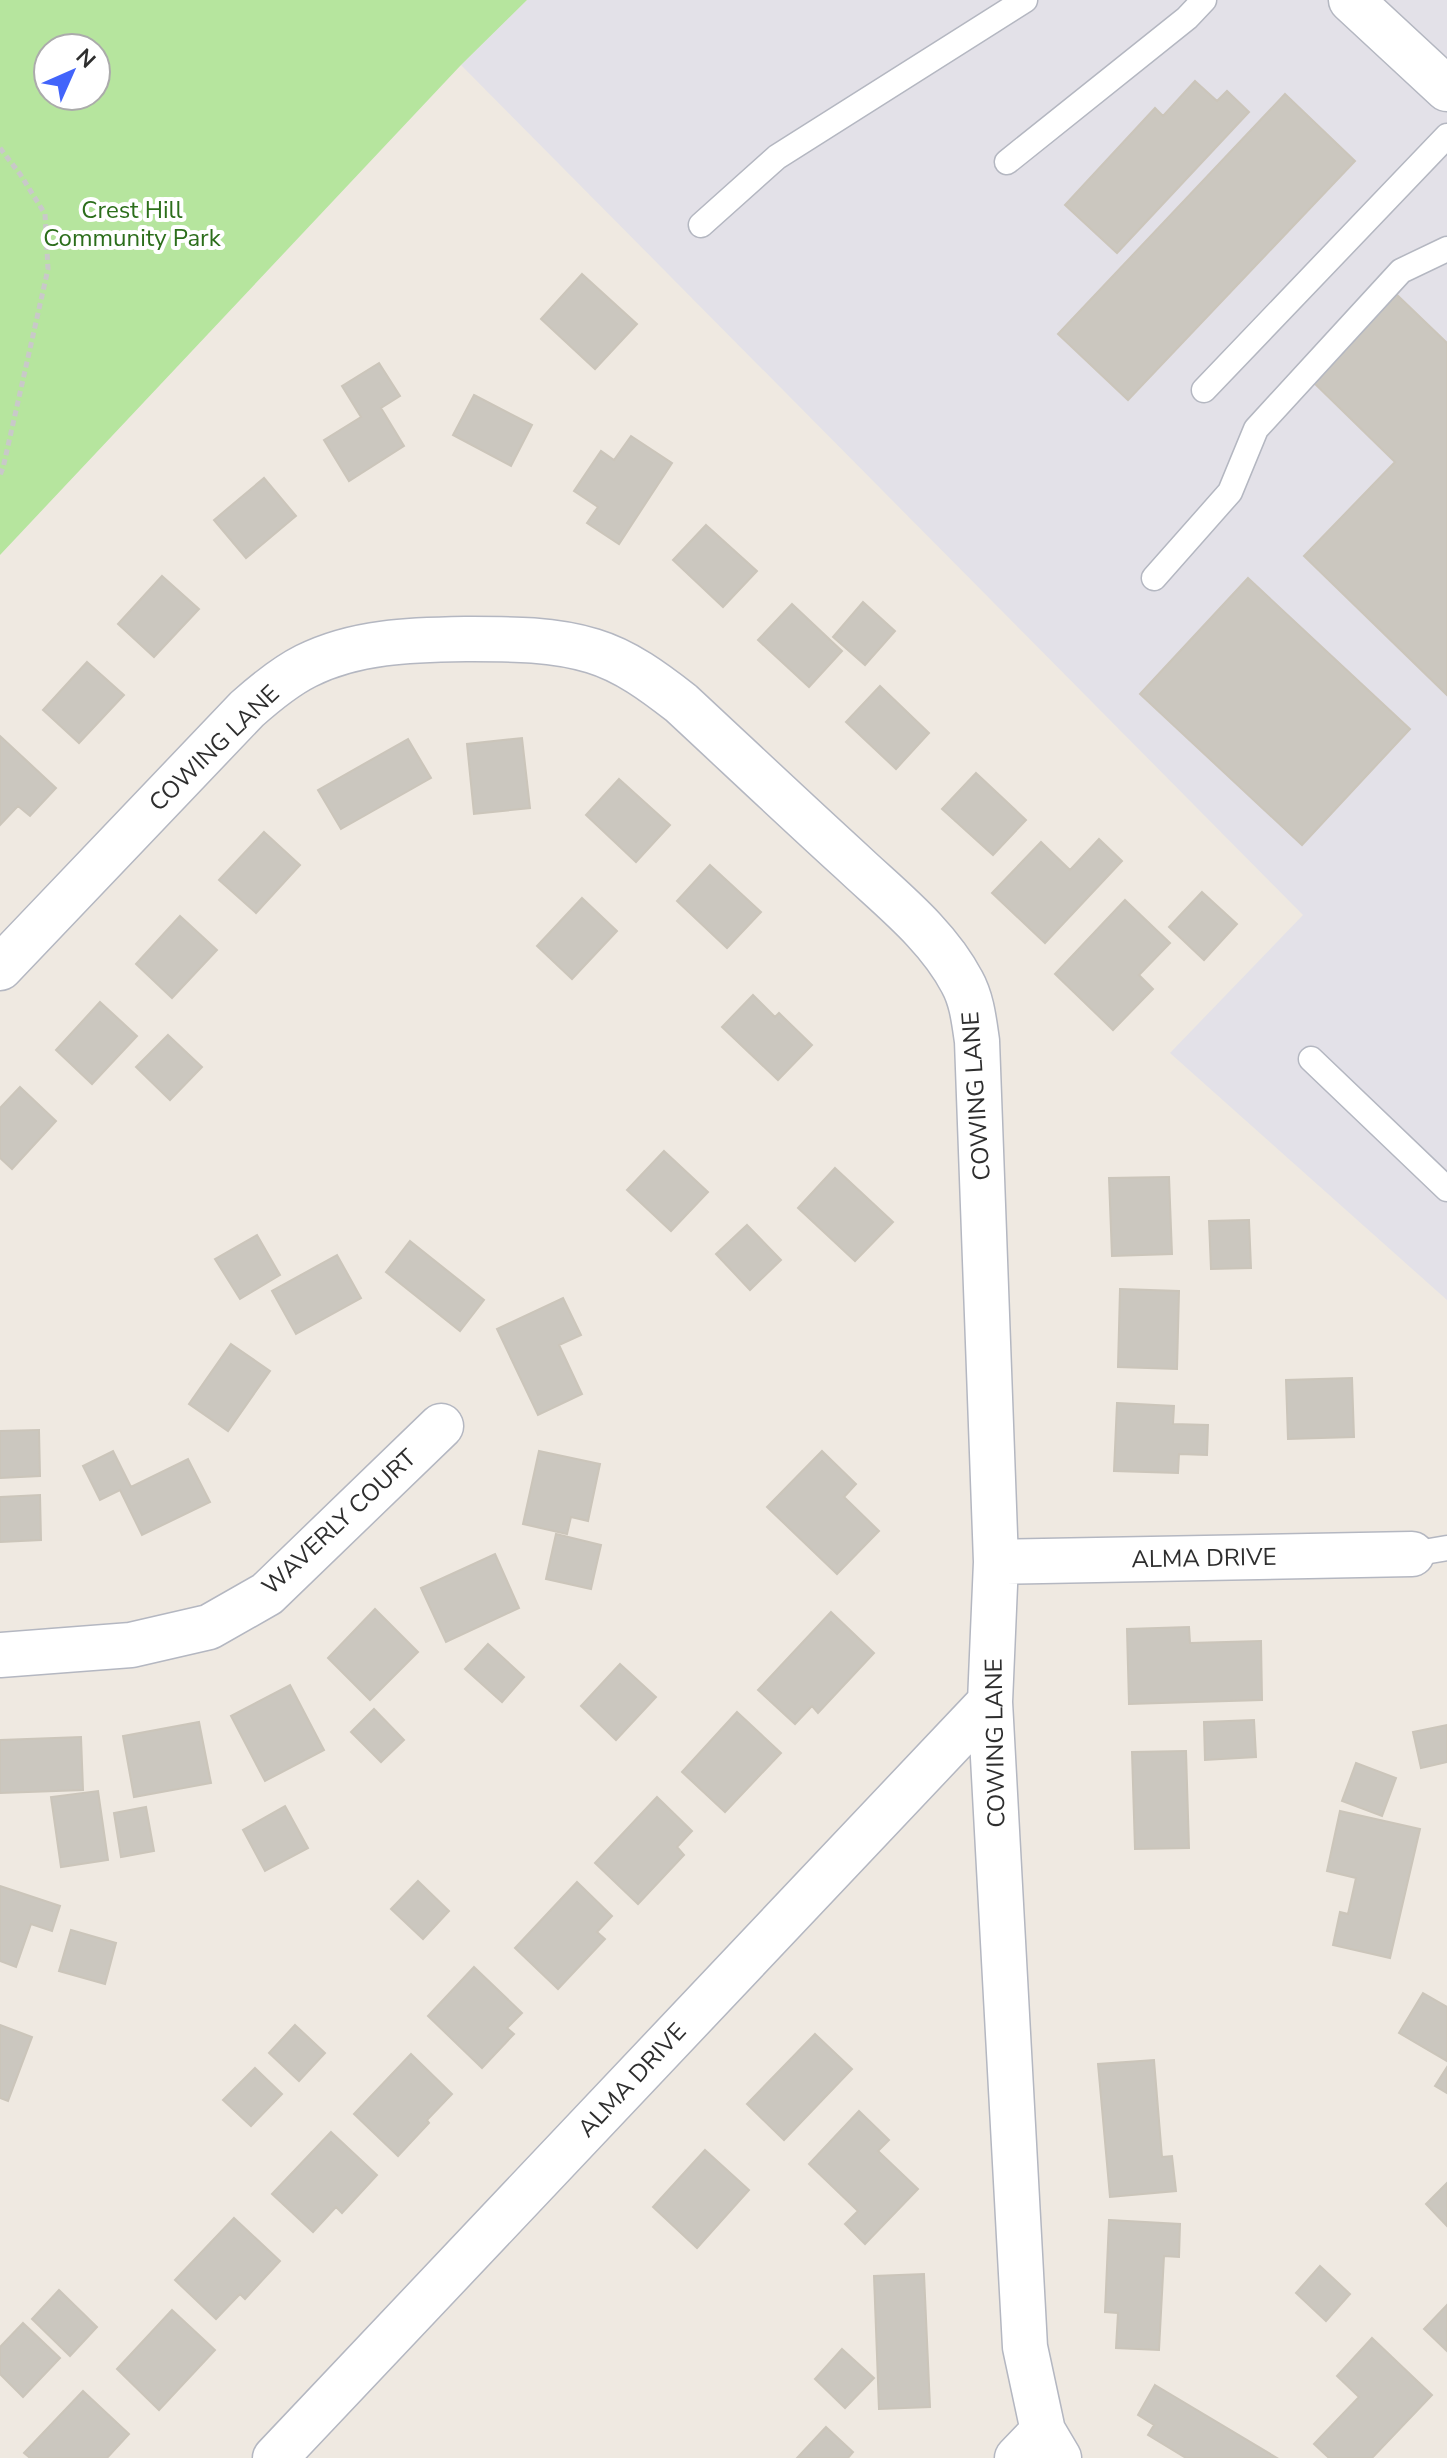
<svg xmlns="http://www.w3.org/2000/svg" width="1447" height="2458" viewBox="0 0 1447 2458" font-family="'Nunito Sans',sans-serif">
  <rect width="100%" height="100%" fill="#efe9e1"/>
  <!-- industrial -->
  <path fill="#e3e1e8" d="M527 0H1447V1300L1170 1053 1303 915 461 65Z"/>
  <!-- green -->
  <path fill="#b6e59e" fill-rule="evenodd" d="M0 0H527L461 65 0 555ZM48 48H96V96H48Z"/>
  <!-- building -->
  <path fill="#cbc7bf" stroke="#cbc5ba" stroke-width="2" d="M1195 81 1217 101 1227 91 1249 112 1117 253 1065 205 1155 108 1163 116Z
    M1285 94 1355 161 1128 400 1058 334Z
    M582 274 637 324 595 369 541 319Z
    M1394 292 1447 343V695L1304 556 1395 462 1310 379Z
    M379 363 400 396 381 408 404 446 349 481 324 440 361 417 342 386Z
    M474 395 532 425 511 466 453 435Z
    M631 436 672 463 619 544 587 523 598 507 574 491 601 451 614 460Z
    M264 478 296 516 246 558 214 520Z
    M706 525 757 571 723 607 673 560Z
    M162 576 199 609 154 657 118 624Z
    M1248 578 1410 729 1302 845 1140 694Z
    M863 602 895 631 865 665 833 637Z
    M792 604 842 651 809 687 758 640Z
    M87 662 124 695 79 743 43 710Z
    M880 686 929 733 896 769 846 722Z
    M0 736 56 788 30 816 18 806 0 825Z
    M522 738 530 808 474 814 467 744Z
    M408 739 431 778 341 829 318 790Z
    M976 773 1026 820 993 855 942 809Z
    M619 779 670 825 636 862 586 815Z
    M264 832 300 865 256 913 219 880Z
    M1099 839 1122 861 1045 943 992 893 1041 842 1070 870Z
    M710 865 761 912 727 948 677 901Z
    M1202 892 1237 924 1204 960 1169 927Z
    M582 898 617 931 572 979 537 946Z
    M1125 900 1170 943 1139 975 1153 989 1113 1030 1055 974Z
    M180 916 217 950 172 998 136 964Z
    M753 995 775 1017 779 1013 812 1045 778 1080 722 1027Z
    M100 1002 137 1036 92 1084 56 1050Z
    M168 1035 202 1067 170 1100 136 1067Z
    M20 1087 56 1121 12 1169 0 1158V1108Z
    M664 1151 708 1192 671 1231 627 1190Z
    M835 1168 893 1222 855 1261 798 1208Z
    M1169 1177 1172 1254 1112 1256 1109 1178Z
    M1249 1220 1251 1268 1211 1269 1209 1221Z
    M747 1225 781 1260 750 1290 716 1254Z
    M257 1235 280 1275 240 1299 215 1259Z
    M410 1241 484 1300 460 1331 386 1272Z
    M337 1255 361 1298 296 1334 272 1291Z
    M1120 1289 1179 1291 1177 1369 1118 1367Z
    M563 1298 581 1335 559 1345 582 1394 538 1415 497 1329Z
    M231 1344 270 1371 228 1431 189 1404Z
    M1352 1378 1354 1437 1288 1439 1286 1380Z
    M1117 1403 1174 1406 1173 1424 1208 1425 1207 1455 1179 1454 1178 1473 1114 1471Z
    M39 1430 40 1476 0 1478V1431Z
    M113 1451 131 1487 188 1459 210 1502 142 1535 120 1490 100 1500 83 1466Z
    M539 1451 600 1464 588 1521 571 1517 567 1534 523 1524Z
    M822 1451 856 1484 844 1497 879 1531 837 1574 767 1507Z
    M40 1495 41 1540 0 1542V1497Z
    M556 1534 601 1545 591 1589 546 1579Z
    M495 1554 519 1608 446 1642 421 1588Z
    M375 1609 418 1652 370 1700 328 1658Z
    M831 1612 874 1653 818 1713 812 1706 795 1724 758 1690Z
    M1189 1627 1190 1643 1261 1641 1262 1700 1129 1704 1127 1629Z
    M488 1644 524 1677 502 1702 465 1669Z
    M620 1664 656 1697 616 1740 581 1706Z
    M290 1685 324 1750 265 1781 231 1716Z
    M374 1709 404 1740 381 1762 351 1732Z
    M737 1712 781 1753 725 1812 682 1772Z
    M1254 1720 1256 1757 1205 1760 1204 1722Z
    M199 1722 211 1783 134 1797 123 1736Z
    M1447 1725V1762L1421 1768 1413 1732Z
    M81 1737 83 1790 0 1793V1740Z
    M1186 1751 1189 1848 1135 1849 1132 1752Z
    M1356 1763 1396 1778 1382 1816 1342 1801Z
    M98 1791 108 1860 61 1867 51 1797Z
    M657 1797 692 1831 677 1847 684 1855 638 1904 595 1863Z
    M285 1806 308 1848 265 1871 243 1830Z
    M146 1807 154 1851 121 1857 114 1813Z
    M1340 1811 1420 1829 1390 1958 1333 1945 1340 1912 1348 1914 1356 1878 1327 1871Z
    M418 1881 449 1911 423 1939 391 1909Z
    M577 1882 612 1916 597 1932 605 1939 558 1989 515 1948Z
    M0 1886 60 1906 52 1931 31 1924 16 1967 0 1961Z
    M71 1930 116 1943 105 1984 59 1971Z
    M474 1967 522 2013 507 2028 514 2034 482 2068 428 2016Z
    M1423 1993 1447 2007V2061L1399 2033Z
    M0 2025 32 2037 8 2101 0 2098Z
    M295 2025 325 2053 299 2081 269 2053Z
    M815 2034 852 2069 784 2140 747 2104Z
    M411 2054 452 2094 427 2120 429 2123 398 2156 354 2114Z
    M1154 2060 1162 2157 1172 2156 1176 2191 1110 2197 1098 2064Z
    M1447 2067V2093L1435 2086Z
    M255 2068 282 2094 251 2126 223 2100Z
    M859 2111 889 2140 878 2151 918 2189 865 2244 845 2224 858 2211 809 2164Z
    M331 2132 377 2175 342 2213 336 2207 313 2232 272 2194Z
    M705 2150 749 2190 697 2248 653 2207Z
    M1447 2183V2226L1426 2204Z
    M234 2218 280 2261 245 2299 240 2294 216 2319 175 2280Z
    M1109 2220 1180 2224 1179 2257 1164 2256 1159 2350 1116 2348 1118 2313 1105 2312Z
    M1320 2266 1350 2294 1326 2321 1296 2293Z
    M924 2274 930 2407 879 2409 874 2276Z
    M59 2290 97 2327 70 2356 32 2319Z
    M1447 2305V2351L1424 2329Z
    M172 2310 215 2350 159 2410 117 2369Z
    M23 2323 60 2358 23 2397 0 2374V2347Z
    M1372 2338 1432 2395 1372 2458H1329L1314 2444 1359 2397 1337 2376Z
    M842 2349 874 2378 845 2408 815 2379Z
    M1155 2385 1277 2458H1186L1148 2435 1154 2425 1138 2415Z
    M83 2391 129 2434 107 2458H30L24 2453Z
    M826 2427 853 2452 848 2458H797Z"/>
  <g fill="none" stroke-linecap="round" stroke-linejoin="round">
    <defs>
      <path id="lane" d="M1007 162 1187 18 1204 0
        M701 225 777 157 1025 0
        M1204 390 1447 136
        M1154 578 1230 492 1256 429 1401 271 1447 249
        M1311 1059 1447 1189
        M1412 1554 1447 1548"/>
      <path id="street" d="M1351 0 1447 89
        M0 968 247 709C265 693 284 677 306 666 358 640 415 640 472 639 512 639 554 639 593 651 626 661 654 682 681 703 738 756 794 809 851 861 890 898 937 934 962 982 972 1000 974 1021 977 1041L996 1562 990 1702 1025 2347 1043 2431 1059 2458
        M996 1562 1412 1554
        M0 1655 131 1645 209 1627 267 1594 441 1426
        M275 2458 990 1702
        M1017 2458 1043 2431"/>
    </defs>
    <!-- lane casing -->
    <use href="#lane" stroke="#b4b7c1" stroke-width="27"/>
    <!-- street casing -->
    <use href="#street" stroke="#b4b7c1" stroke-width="47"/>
    <!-- path -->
    <path stroke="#c9c9c9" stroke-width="5" stroke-dasharray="6 4" stroke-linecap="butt" d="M0 148 20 174 45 214 48 269 3 468 0 475"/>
    <!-- lane -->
    <use href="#lane" stroke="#fff" stroke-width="24"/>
    <!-- street -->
    <use href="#street" stroke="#fff" stroke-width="44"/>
  </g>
  <g text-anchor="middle" stroke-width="8" stroke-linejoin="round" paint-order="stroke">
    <!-- park labels -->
    <g font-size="24" fill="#2c6e1b" stroke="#fff">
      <text x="132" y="218">Crest Hill<tspan x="132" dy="28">Community Park</tspan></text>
    </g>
    <!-- street labels -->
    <g font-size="24" fill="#2e2e2e" stroke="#fff">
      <text transform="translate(214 748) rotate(-44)" y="8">COWING LANE</text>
      <text transform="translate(976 1096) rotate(-94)" y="8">COWING LANE</text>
      <text transform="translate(339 1522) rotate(-43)" y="8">WAVERLY COURT</text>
      <text transform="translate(1204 1558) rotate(-1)" y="8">ALMA DRIVE</text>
      <text transform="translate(995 1743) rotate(-91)" y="8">COWING LANE</text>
      <text transform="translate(632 2080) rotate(-47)" y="8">ALMA DRIVE</text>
    </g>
  </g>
  <!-- north arrow -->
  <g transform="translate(72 72) rotate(45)"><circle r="38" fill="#ffffff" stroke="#ababab" stroke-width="2"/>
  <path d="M0-6L14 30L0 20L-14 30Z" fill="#4264fb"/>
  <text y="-12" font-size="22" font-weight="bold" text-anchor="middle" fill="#2e2e2e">N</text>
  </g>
</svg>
